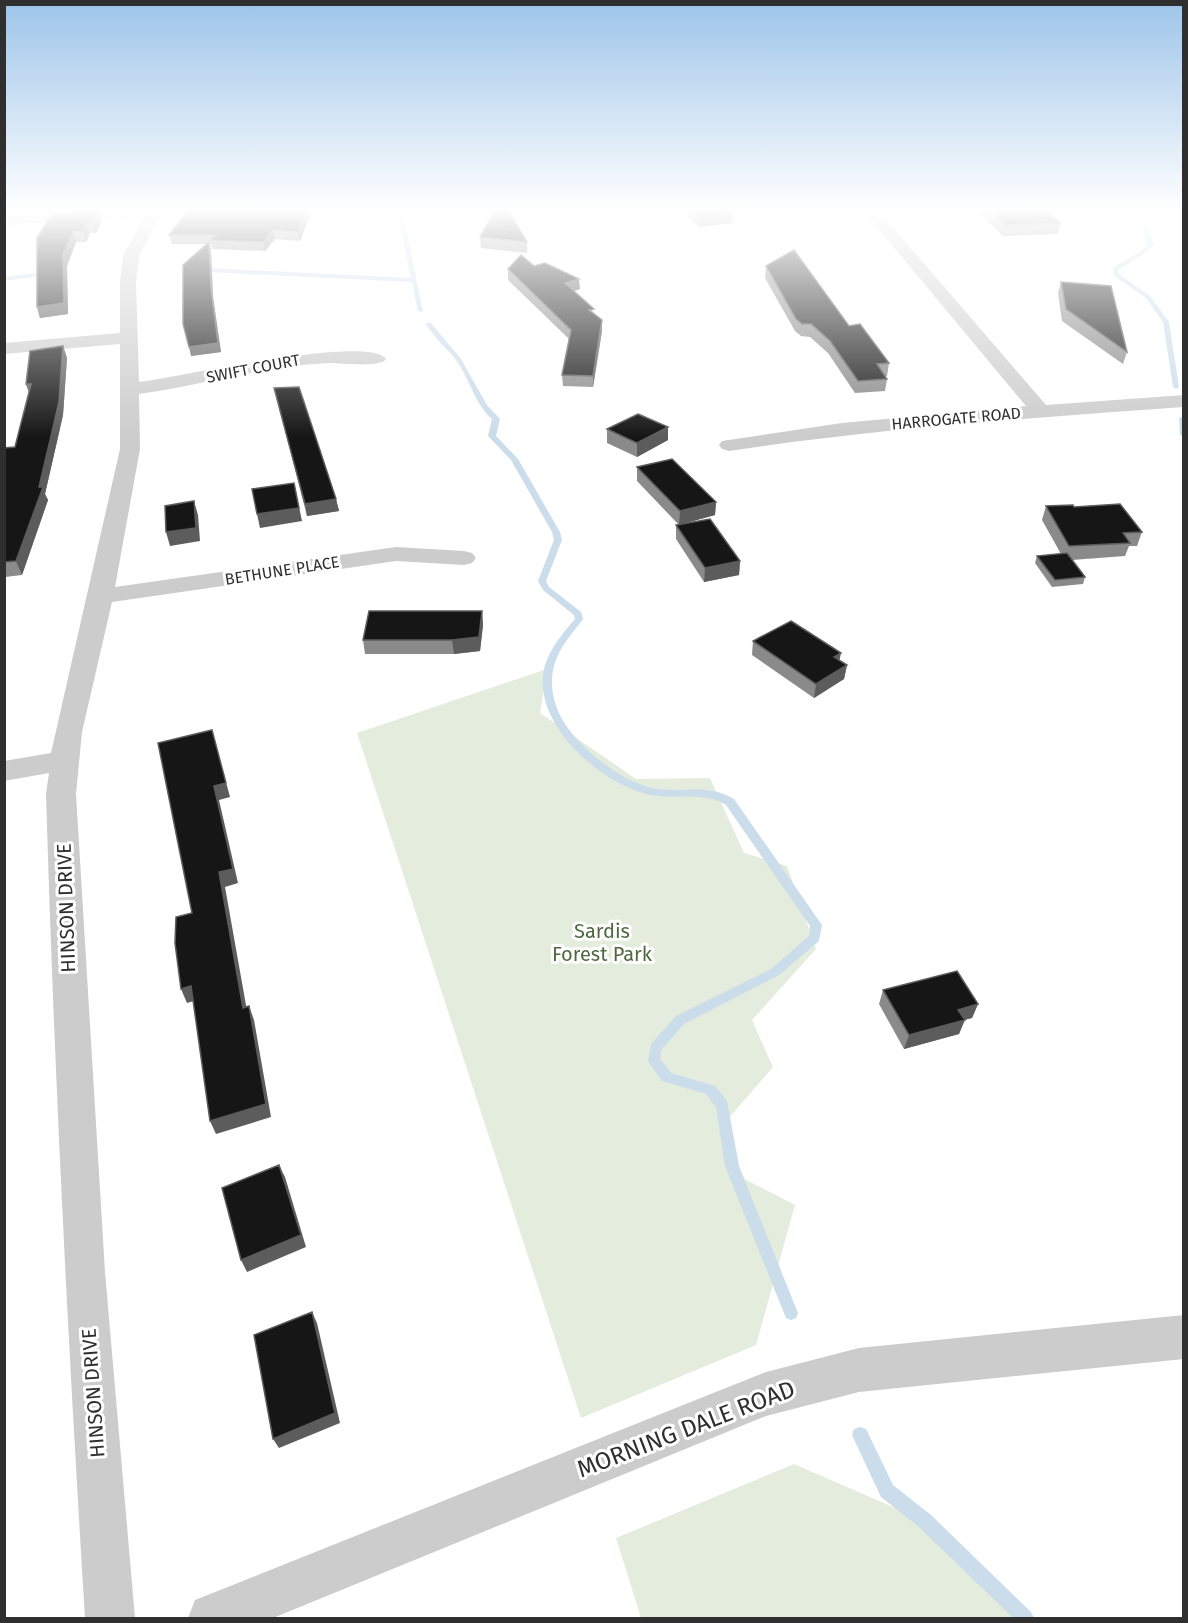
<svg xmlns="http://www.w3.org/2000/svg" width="1188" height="1623" viewBox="0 0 1188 1623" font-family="'Fira Sans',sans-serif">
  <rect width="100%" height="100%" fill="#fff"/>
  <!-- green -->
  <path fill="#e4ecde" d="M547 669 540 713 636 779 710 778 744 853 787 866 816 949 752 1020 773 1067 721 1127 733 1173 795 1205 756 1345 581 1418 357 733Z
    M794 1464 925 1521 1025 1618H641L616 1538Z"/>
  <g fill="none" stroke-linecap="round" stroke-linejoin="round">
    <!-- stream -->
    <path fill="#cbdcea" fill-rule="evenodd" d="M397 209H402L423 312 418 311 412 282 206 272 203 270 206 268 411 278Z
      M1137 209H1142L1154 245 1145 253 1118 270 1119 274 1150 296 1169 322 1179 387 1176 389 1173 387 1163 322 1146 298 1113 275V268L1141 251 1148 245Z
      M45 272 48 274 47 275 4 281V277Z
      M427 323H431L461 359 487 405 500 419 496 436 518 459 560 532 562 540 546 581 549 587 581 612 583 619C572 634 559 647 554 666 550 681 552 697 558 711 571 742 616 778 648 787 678 795 705 782 734 799L822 925 819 941 779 975 684 1024 661 1050 660 1059 671 1073 715 1086 727 1101 739 1166 798 1313 796 1318 791 1320 786 1318 725 1166 716 1107 706 1094 662 1081 648 1061 651 1044 676 1016 771 969 809 936 810 926 726 805C701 790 673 801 646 794 597 781 529 720 545 665 551 647 563 633 575 619L574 615 543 590 538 581 554 540 552 532 511 460 488 436 492 419C474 403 470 379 456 360 446 347 434 338 426 324Z
      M1183 416H1184V437L1180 435 1179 418Z
      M860 1427 866 1429 893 1485 931 1515 1031 1612 1034 1618H1013L919 1527 881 1497 852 1435 854 1429Z"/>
    <!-- street -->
    <path fill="#ccc" fill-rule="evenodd" d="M82 209H337C322 224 188 215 159 216L139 256 136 281 139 382C174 378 369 334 386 359 380 368 342 363 329 363 265 366 203 385 139 394L140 449 115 587 396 547 464 551 472 553 476 558 472 563 464 565 396 561 112 602 82 732 76 794 105 1272 135 1618H85C68 1343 54 1069 46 794L49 773 4 781V761L51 753 120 449V344L4 354V343L120 333V281L123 256 144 216 4 225V216Z
      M862 209H877L1046 405 1184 395V407C1031 418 880 428 729 451L722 449 719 445 722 441 842 423 1026 406Z
      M1184 1315V1359L859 1392 766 1416 273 1618H188L195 1600 766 1372 859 1348Z"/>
  </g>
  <!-- wall -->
  <path fill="#8a8a8a" d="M680 209H729L733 214 732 223 699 227Z
    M975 209H1049L1051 211 1050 213 1061 223 1058 234 1003 236Z
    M307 210 309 218 300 241 275 239 265 251 212 249 211 244H210L211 250 213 297 221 352 191 356 207 244H172L169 235Z
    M52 214 102 221 96 233H90L86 242H76L67 266 68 314 40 318 37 307Z
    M480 237 527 242V253L481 248Z
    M534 266 580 289 574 291 594 313 602 320V331L593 387 563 386 562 375 569 339 508 280V269Z
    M766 266 849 326 889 363 887 376H885L887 379 885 391 855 393 828 353 810 337 801 336 795 331 765 278Z
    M1061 282 1127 352 1123 364 1062 321 1058 293Z
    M63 346 67 358 63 415 45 494 48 500 22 575 5 577 4 580V448L15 447 29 393 26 384Z
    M274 388 336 499 339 511 307 516Z
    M668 427V440L637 457 607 443V429Z
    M637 467 716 502 715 515 682 524 740 561 739 575 704 582 676 539V525H679L637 481Z
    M1046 506 1074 507 1142 532 1137 546H1129L1125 556 1072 560 1085 577 1083 584 1052 587 1035 563 1037 556 1061 554 1042 520Z
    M482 611 483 625 480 651 454 654H365L363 640Z
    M753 641 840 660 847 665 844 679 814 698 752 655Z
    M883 990 978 1004 972 1018 964 1020 959 1034 904 1049 879 1004Z"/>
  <!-- shaded-wall -->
  <path fill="#5c5c5c" d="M307 210 309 218 300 241 298 232Z
    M99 211 102 221 96 233 93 223Z
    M733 214 732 223 699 227 700 218Z
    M87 223 90 233 86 242 83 231Z
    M273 230 275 239 265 251 263 242Z
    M73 232 76 242 67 266 68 314 40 318 37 307 63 255Z
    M209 242 211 250 213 297 221 352 191 356 189 347 211 288Z
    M579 279 580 289 565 294V283Z
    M602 320V331L593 387V376Z
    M63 346 67 358 63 415 45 494 48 500 22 575 16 561 39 487Z
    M26 384H31V397Z
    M668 427V440L637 457V443Z
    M294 483 302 521 260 528 257 514Z
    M336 499 339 511 307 516 305 504Z
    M194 501 198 515 200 541 170 546 166 532Z
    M716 502 715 515 679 525 680 511Z
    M740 561 739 575 704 582 705 568Z
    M482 611 483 625 480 651 454 654 452 640Z
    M841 653 838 667 834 657Z
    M847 665 844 679 814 698 816 684Z
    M212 730 230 797 219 800 238 883 225 887 249 1022 243 1008 219 872Z
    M191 986 197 1000 187 1003 181 989Z
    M978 1004 972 1018 952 1023 958 1010Z
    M249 1006 254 1020 271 1117 216 1134 210 1121Z
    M965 1020 959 1034 904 1049 909 1035Z
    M279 1165 285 1177 306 1247 247 1272 241 1260Z
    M312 1312 317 1323 340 1423 279 1448 273 1439Z"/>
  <!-- building -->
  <path fill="#161616" stroke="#5c5c5c" stroke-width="1.5" d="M496 209H508L527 242 480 237Z
    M689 209H729L733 214 700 218Z
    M989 209H1049L1051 211H1047L1061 223 1006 225Z
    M188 210H307L298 232 273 230 263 242 210 240 216 235H169Z
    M99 211 93 223H87L83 231 73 232 63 255 64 303 37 307V238L52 214Z
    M209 242 211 288 218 343 189 347 183 324V265Z
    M794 250 849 326 860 324 889 363 877 364 887 379 858 381 830 341 811 324H802L796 319 766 266Z
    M521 255 534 266 545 263 579 279 565 283 594 309 589 310 602 320 593 376 562 375 571 330 508 269Z
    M1061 282 1111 286 1127 352 1066 309Z
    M63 346 59 402 39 487H43L16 561 4 562V448L15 447 31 384H26L30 351Z
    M299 387 336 499 305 504 274 388Z
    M638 414 668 427 637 443 607 429Z
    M672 459 716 502 680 511 637 467Z
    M294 483 299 508 257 514 252 489Z
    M194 501 196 528 166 532 165 506Z
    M1120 504 1142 532 1123 533 1130 543 1069 546 1046 506 1073 505 1074 507Z
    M710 519 740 561 705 568 676 525Z
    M1067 553 1085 577 1055 580 1037 556Z
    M369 611H482L479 637 452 640H363Z
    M791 621 841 653 834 657 847 665 816 684 753 641Z
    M212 730 226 783 214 786 233 869 219 872 243 1008 249 1006 266 1104 210 1121 191 986 181 989 175 943 176 917 192 913 158 743Z
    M957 971 978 1004 958 1010 965 1020 909 1035 883 990Z
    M279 1165 301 1235 241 1260 222 1188Z
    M312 1312 335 1413 273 1439 254 1335Z"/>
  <!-- sky -->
  <linearGradient id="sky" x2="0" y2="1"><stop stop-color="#9cc4e9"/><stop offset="0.48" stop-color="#fff"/><stop offset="1" stop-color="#fff" stop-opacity="0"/></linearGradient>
  <rect width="1188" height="437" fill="url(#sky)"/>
  <g text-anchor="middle" stroke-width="6" stroke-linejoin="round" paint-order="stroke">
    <!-- far-street labels -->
    <g font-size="16" fill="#2f2f2f" stroke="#fff">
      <text transform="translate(253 368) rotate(-11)" y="6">SWIFT COURT</text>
      <text transform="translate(956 418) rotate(-5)" y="6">HARROGATE ROAD</text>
      <text transform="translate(282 570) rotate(-9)" y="6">BETHUNE PLACE</text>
    </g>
    <!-- street labels -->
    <g font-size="20" fill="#2f2f2f" stroke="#fff">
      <text transform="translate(66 908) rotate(-92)" y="7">HINSON DRIVE</text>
      <text transform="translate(93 1393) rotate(-94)" y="7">HINSON DRIVE</text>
    </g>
    <!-- park labels -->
    <g font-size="20" fill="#4f693e" stroke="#fff">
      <text x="602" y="938">Sardis<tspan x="602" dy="23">Forest Park</tspan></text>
    </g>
    <!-- near-street labels -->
    <g font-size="24" fill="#2f2f2f" stroke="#fff">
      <text transform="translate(686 1429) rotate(-21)" y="8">MORNING DALE ROAD</text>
    </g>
  </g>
  <!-- border -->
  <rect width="1188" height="1623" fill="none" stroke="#2f2f2f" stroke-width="12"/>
</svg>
